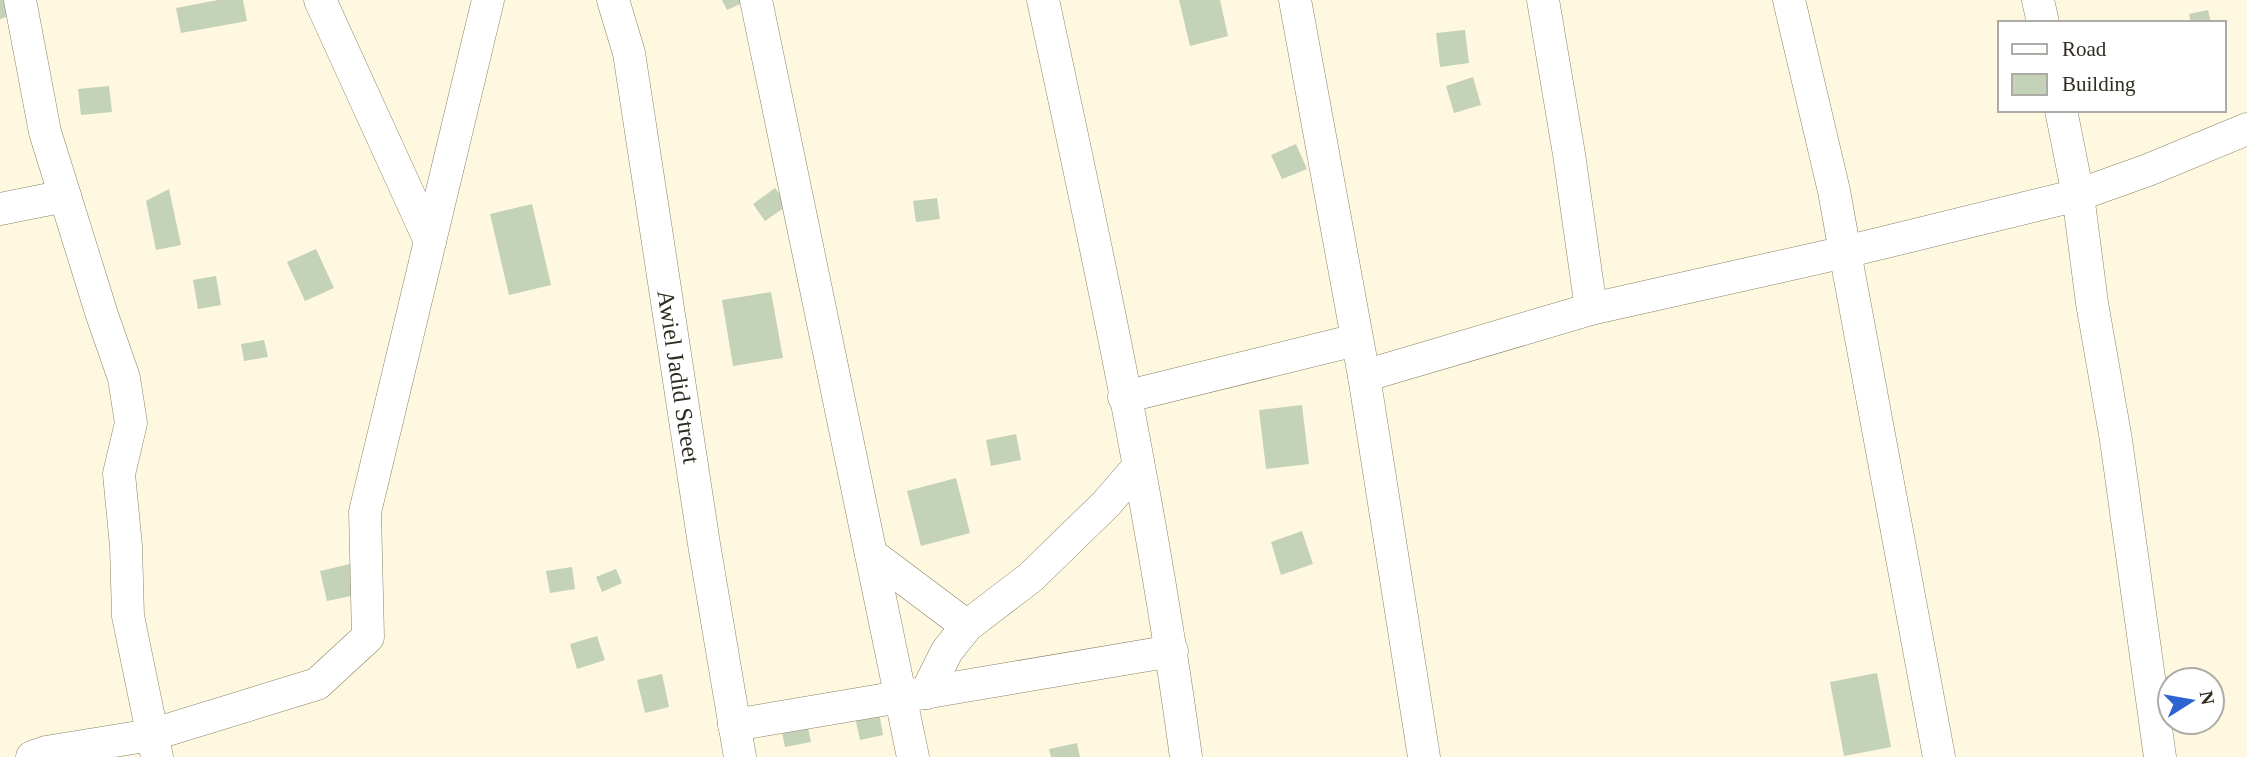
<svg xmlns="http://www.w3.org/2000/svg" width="2247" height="757" viewBox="0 0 2247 757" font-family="Georgia,serif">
  <rect width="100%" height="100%" fill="#fef8e0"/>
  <!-- building -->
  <path fill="#c4d2b7" d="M0 0H5L9 16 0 19Z
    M218 0H243L247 21 181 33 176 8Z
    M722 0H749L727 10Z
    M1179 0H1220L1228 36 1190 46Z
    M2208 10 2211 23H2191L2189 14Z
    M1465 30 1469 63 1440 67 1436 33Z
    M1473 77 1481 105 1454 113 1446 86Z
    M109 86 112 112 81 115 78 89Z
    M1296 144 1307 169 1282 179 1271 155Z
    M775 188 788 205 765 221 753 204Z
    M169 189 181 245 156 250 146 201Z
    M937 198 940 219 916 222 913 201Z
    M532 204 551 285 509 295 490 214Z
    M316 249 334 288 305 301 287 262Z
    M216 276 221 305 198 309 193 280Z
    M771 292 783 358 733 366 722 300Z
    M264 340 268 357 244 361 241 344Z
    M1302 405 1309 464 1266 469 1259 410Z
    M1016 434 1021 460 991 466 986 440Z
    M956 478 970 533 921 546 907 491Z
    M1302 531 1313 564 1281 575 1271 542Z
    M350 564 356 595 327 601 320 571Z
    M572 567 575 589 550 593 546 571Z
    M616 569 622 583 602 592 596 577Z
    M597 636 605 660 577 669 570 644Z
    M1877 673 1891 747 1844 756 1830 682Z
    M662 674 669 707 645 713 637 680Z
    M879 712 883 735 860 740 855 717Z
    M806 718 811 742 785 747 780 723Z
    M1077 743 1080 757H1051L1049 749Z"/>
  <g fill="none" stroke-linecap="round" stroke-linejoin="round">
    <defs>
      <g id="minor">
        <path d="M20 0 45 132 102 315 124 378 131 423 119 474 126 546 128 616 157 757"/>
        <path d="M320 0 430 241"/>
        <path id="s1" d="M613 0 629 53 704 544 740 757"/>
        <path d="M756 0 913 757"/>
        <path d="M1043 0C1097 250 1152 504 1186 757"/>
        <path d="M1295 0 1364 376 1424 757"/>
        <path d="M1543 0 1569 154 1591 309"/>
        <path d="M2038 0 2043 23"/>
        <path d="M0 209 65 196"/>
        <path d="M1364 376 1591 309 1845 252 1834 191 1789 0"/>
        <path d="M1124 397 1356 340"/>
        <path d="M871 554 967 626"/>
        <path d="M926 693 947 651 967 626 1031 577 1106 504 1138 467"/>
        <path d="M734 725 1172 651"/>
        <path d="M32 757 46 752 151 735 317 684 368 637 365 512 488 0"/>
        <path d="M1939 757 1845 252 2078 195 2061 110"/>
        <path d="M2160 757 2116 440 2092 303 2078 195 2148 170 2247 129"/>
      </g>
    </defs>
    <!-- minor casing -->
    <use href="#minor" stroke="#898267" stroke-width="33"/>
    <!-- minor -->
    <use href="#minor" stroke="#fff" stroke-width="32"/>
  </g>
  <g text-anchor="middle" stroke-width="5" stroke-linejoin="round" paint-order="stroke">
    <!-- street labels -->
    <g font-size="24" fill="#2f2c20" stroke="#fff">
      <text dy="8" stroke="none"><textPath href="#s1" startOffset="383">Awiel Jadid Street</textPath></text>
    </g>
  </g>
  <!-- legend -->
  <rect x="1998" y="21" width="228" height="91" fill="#ffffff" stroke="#acaba6" stroke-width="2"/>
  <rect x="2012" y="44" width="35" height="10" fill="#ffffff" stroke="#acaba6" stroke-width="2"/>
  <text x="2062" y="56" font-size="21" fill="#2f2c20">Road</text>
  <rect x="2012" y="74" width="35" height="21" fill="#c4d2b7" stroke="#acaba6" stroke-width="2"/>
  <text x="2062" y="91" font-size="21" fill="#2f2c20">Building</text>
  <!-- north arrow -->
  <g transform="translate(2191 701) rotate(79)"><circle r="33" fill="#ffffff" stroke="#acaba6" stroke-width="2"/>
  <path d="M0-5L12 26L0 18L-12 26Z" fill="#2c63d1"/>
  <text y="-10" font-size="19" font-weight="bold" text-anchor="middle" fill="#2f2c20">N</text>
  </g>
</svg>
